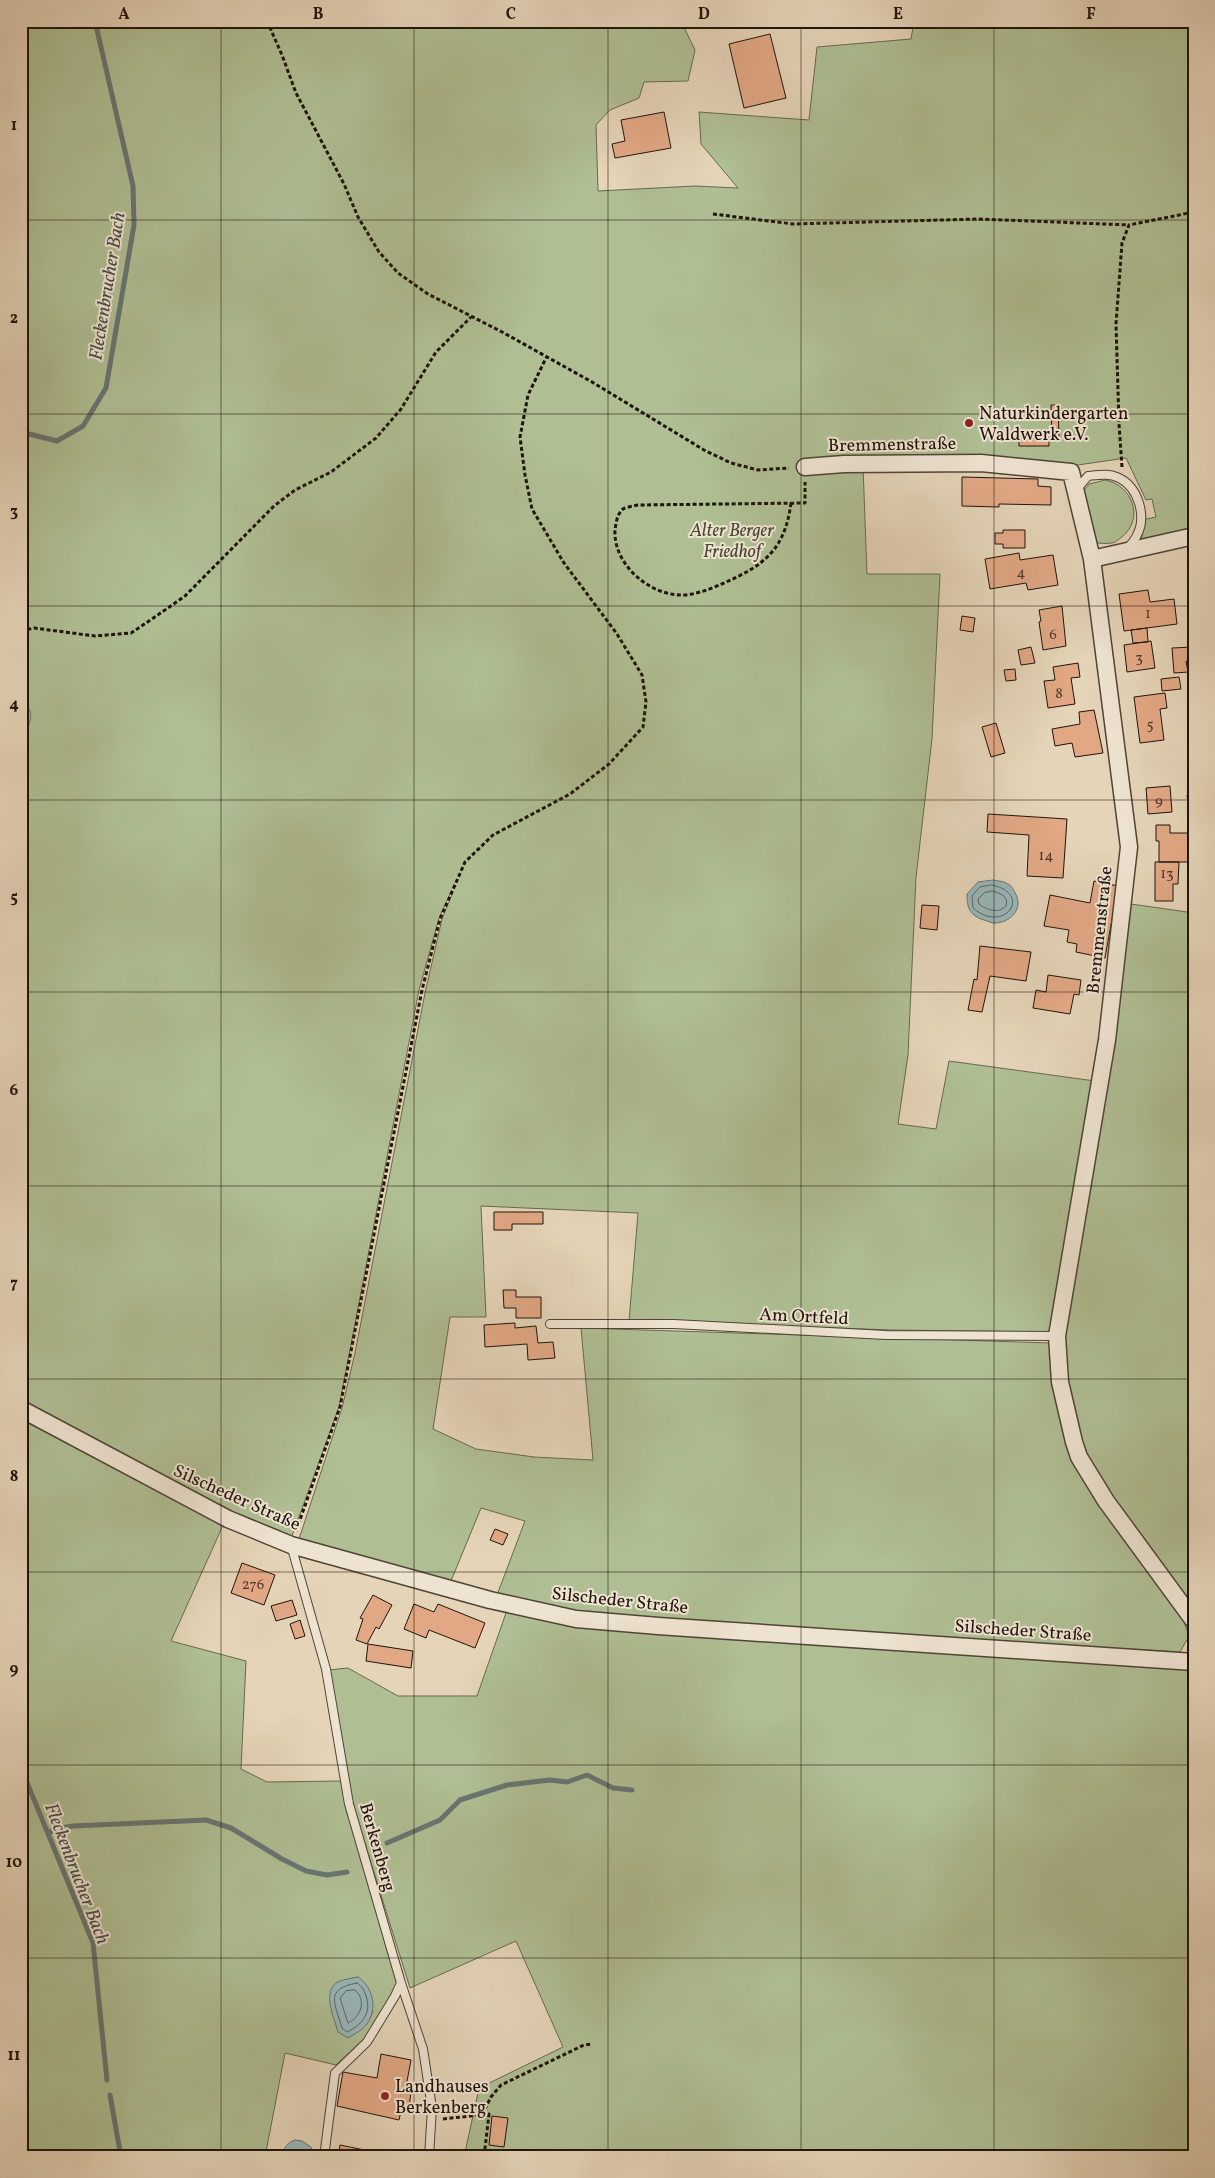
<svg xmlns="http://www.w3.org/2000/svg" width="1215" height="2178" viewBox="0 0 1215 2178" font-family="Vollkorn,serif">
  <rect width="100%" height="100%" fill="#e5d4b8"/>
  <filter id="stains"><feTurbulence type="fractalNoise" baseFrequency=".004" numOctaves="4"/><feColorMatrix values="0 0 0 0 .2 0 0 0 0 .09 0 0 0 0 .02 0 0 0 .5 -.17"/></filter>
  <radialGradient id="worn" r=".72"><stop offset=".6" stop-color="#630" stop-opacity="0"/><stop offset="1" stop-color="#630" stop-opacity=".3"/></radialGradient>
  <!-- green -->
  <path fill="#afbe93" stroke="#67694f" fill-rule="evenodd" d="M21 21H681L695 50 688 81 644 82 639 98 610 110 596 125 598 191 695 186 738 188 701 144 699 112 809 120 817 47 911 39 914 21H1194V528L1141 540 1146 519 1156 517 1152 499 1146 500 1126 458 1071 466H863L867 574H940L932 739 916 877 908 1055 898 1124 936 1129 949 1061 1095 1081 1050 1332 893 1330 629 1321 638 1213 481 1206 486 1317H450L433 1429 476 1449 534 1457 593 1460 581 1328 1050 1343 1058 1407 1181 1613 1189 1636 1180 1652 830 1631 583 1612 497 1595 525 1521 481 1508 451 1581 299 1539 342 1408 355 1353 425 993 442 919 453 892H451L439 918 419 990 339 1407 292 1536 229 1510 167 1479 21 1400Z
    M1105 480C1132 485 1145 518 1122 537 1119 539 1115 543 1112 543 1107 544 1101 543 1096 543L1083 492 1089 484Z
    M1131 904 1194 913V1612L1134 1532 1104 1482 1092 1466 1078 1435 1070 1398 1064 1340 1114 1036Z
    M21 1415 224 1523 171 1641 246 1661 241 1769 267 1782 342 1781 343 1793 401 1983 367 2036 336 2065 285 2053 265 2157H21ZM358 1977 373 2012 366 2025 348 2038 350 1979Z
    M507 1610 1156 1665 1194 1671V2157H464L479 2088 563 2047 516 1941 410 1988 348 1789 328 1670 348 1668 398 1696H477Z"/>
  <!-- water -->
  <path fill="#99b6b9" stroke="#687573" d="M21 699C33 708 35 724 21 732Z
    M993 880C997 881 1004 881 1008 884 1011 885 1014 890 1015 893 1025 909 1009 924 993 923 989 922 985 920 981 919 969 914 967 907 967 894L978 882Z
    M358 1977C373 1987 378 2009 367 2024 363 2030 354 2034 348 2038L338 2032C334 2017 319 1986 343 1980 348 1979 353 1978 358 1977Z
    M295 2140 302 2141 311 2147 313 2157H282C283 2148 287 2143 295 2140Z"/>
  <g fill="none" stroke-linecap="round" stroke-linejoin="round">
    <!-- shore -->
    <path stroke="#5c6562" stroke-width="1" d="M992 885C1034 894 1004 935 973 908L972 896 980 887Z
      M992 891C1000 893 1009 896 1006 906 998 914 987 910 979 904L978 899 984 893Z
      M357 1983C362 1986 364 1990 366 1996 372 2013 362 2025 347 2032L342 2028C335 2003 324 1989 357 1983Z
      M355 1990C367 2000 361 2017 348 2023L340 1998 346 1991Z"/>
    <!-- stream -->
    <path stroke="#687573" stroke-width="5" d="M21 432 57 441 83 426 106 388 134 225 133 186 95 21
      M21 1768 93 1943 107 2080
      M48 1834 54 1829 73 1826 206 1820 231 1828 282 1859 306 1871 327 1875 347 1872
      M387 1843 440 1820 460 1800 507 1785 550 1780 567 1782 587 1775 613 1788 632 1790
      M110 2095 121 2157"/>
  </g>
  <!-- building -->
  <path fill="#e2a885" stroke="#1f140b" d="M770 34 786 98 744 108 729 44Z
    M664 112 671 148 615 158 612 144 625 141 621 120Z
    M1051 405H1058L1059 436 1052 437Z
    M1003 410H1016V416H1003Z
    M1049 438V446H1019V439Z
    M962 477 1038 479V486L1051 487V505L999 504V507L962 506Z
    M1003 530H1025V548H1003V544H995V533H1003Z
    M1019 553 1020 560 1053 555 1058 585 1028 590 1026 583 990 589 985 559Z
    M1194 575V601L1188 577Z
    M1148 590 1150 602 1174 599 1177 624 1124 631 1119 594Z
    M1062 606 1066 646 1043 650 1039 622 1041 621 1039 610Z
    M962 616 975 618 973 632 960 630Z
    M1147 628 1148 642 1133 643 1131 630Z
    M1151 641 1155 668 1127 672 1124 645Z
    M1031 647 1035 663 1021 665 1018 650Z
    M1193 647 1194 661H1186L1188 672 1174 673 1172 648Z
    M1078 663 1080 677 1071 678 1075 704 1048 708 1044 681 1055 680 1053 667Z
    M1015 669 1016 680 1006 681 1004 670Z
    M1179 677 1181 689 1162 691 1161 679Z
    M1165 693 1167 708 1160 709 1164 740 1140 743 1134 697Z
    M1094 710 1103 753 1075 757 1072 743 1055 746 1052 729 1080 724 1079 712Z
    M996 723 1005 753 991 757 982 727Z
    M1170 786 1172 812 1148 814 1146 788Z
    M1194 794V810H1189L1187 795Z
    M988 814 1067 819 1063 878 1027 876 1029 835 987 832Z
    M1156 825H1170V833H1194V862H1159V841H1156Z
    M1155 862H1179L1178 884H1173V901H1155Z
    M1094 881 1118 886 1105 958 1076 952 1077 944 1067 942 1069 930 1044 926 1050 895 1090 903Z
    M922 905 939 906 937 930 920 928Z
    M980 946 1031 952 1026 981 990 976 982 1012 968 1010 974 979 977 980Z
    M1048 975 1081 980 1079 995 1074 994 1070 1014 1033 1008 1036 990 1046 992Z
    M494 1212H543V1224H512V1230H494Z
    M503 1290H516V1297H541V1318H516V1308H504Z
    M515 1323V1328L536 1326 538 1343 553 1342 555 1358 528 1360 527 1344 485 1347 484 1325Z
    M495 1529 508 1534 503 1545 490 1540Z
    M242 1563 275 1575 264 1605 231 1593Z
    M373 1595 392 1605 379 1629 376 1627 367 1644 356 1640 363 1619 360 1618Z
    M292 1600 297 1615 276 1621 271 1606Z
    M414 1604 434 1612 438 1604 485 1623 475 1648 429 1630 426 1638 404 1629Z
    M300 1620 305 1636 295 1639 290 1624Z
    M368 1644 413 1651 411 1668 366 1661Z
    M381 2054 411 2060 405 2092 411 2093 409 2107 402 2106 399 2120 337 2106 343 2072 377 2078Z
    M492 2116 508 2118 504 2147 489 2145Z
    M340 2145 399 2157H338Z
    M488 2150 504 2152 503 2157H487Z"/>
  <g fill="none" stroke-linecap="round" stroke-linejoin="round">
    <defs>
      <path id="service" d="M1077 489 1088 476C1098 475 1109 473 1119 478 1138 487 1147 516 1137 535 1135 540 1131 544 1128 548
        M550 1324H674L886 1335 1057 1336
        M291 1545 326 1669 349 1804 401 1983 423 2049 432 2108 429 2157
        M324 2157 335 2073 367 2042 395 1996 401 1983"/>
      <path id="minor" d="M805 467 844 464 981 463 1071 472 1092 559 1129 847 1107 1040 1057 1336 1060 1382 1074 1442 1079 1457 1106 1501 1194 1621
        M1092 559 1194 536
        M21 1409 228 1519 291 1545 490 1600 576 1619 658 1626 1194 1662"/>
    </defs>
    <!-- service casing -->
    <use href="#service" stroke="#504436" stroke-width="10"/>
    <!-- minor casing -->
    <use href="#minor" stroke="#504436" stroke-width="19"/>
    <!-- path -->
    <path stroke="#1f140b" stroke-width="3" stroke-dasharray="4 2.5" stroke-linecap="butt" d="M267 21 282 55 296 93 344 184 358 217 379 252 398 273 428 294 504 333 592 382 704 450 731 463 758 470 789 468
      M713 214 793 224 979 219 1129 225
      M1122 467 1119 424 1116 324 1122 243 1129 225 1194 212
      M791 503C786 540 773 559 739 576 722 584 704 593 685 595 651 597 613 565 615 530 616 523 617 514 623 509 626 507 634 506 638 505L805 503V482
      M21 631 34 628 95 636 131 633 152 619 185 596 274 506 295 490 331 472 376 438 401 409 436 352 471 317
      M296 1531 340 1407 422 990 440 919 465 862 493 835 570 794 609 764 643 727 646 702 642 675 617 634 564 563 532 509 525 475 520 437 528 395 546 358
      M482 2115 491 2097 501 2085 584 2045 592 2044
      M443 2119 489 2114 484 2157"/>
    <!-- service -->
    <use href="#service" stroke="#eee3d1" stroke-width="8"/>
    <!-- minor -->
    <use href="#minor" stroke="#eee3d1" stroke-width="16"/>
  </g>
  <!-- grid -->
  <path fill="none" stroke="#1f140b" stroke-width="1" stroke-opacity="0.55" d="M221 21V2157M414 21V2157M608 21V2157M801 21V2157M994 21V2157M21 220H1194M21 414H1194M21 606H1194M21 800H1194M21 992H1194M21 1186H1194M21 1379H1194M21 1572H1194M21 1765H1194M21 1958H1194"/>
  <!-- markers -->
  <g fill="#8f2418" stroke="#eee3d1" stroke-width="2">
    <circle cx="969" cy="423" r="5"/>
    <circle cx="385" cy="2096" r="5"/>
  </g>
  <g text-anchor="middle" stroke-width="4" stroke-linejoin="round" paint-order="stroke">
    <!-- number labels -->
    <g font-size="15" fill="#50392a">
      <text x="1021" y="577">4</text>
      <text x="1148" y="618">1</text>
      <text x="1053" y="639">6</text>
      <text x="1139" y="662">3</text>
      <text x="1059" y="698">8</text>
      <text x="1150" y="729">5</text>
      <text x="1159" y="805">9</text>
      <text x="1046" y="860">14</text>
      <text x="1167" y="878">13</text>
      <text x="253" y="1589">276</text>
    </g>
    <!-- poi labels -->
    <g font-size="18" fill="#1f140b" stroke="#eee3d1" text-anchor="start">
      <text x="979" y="419">Naturkindergarten<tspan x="979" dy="21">Waldwerk e.V.</tspan></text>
      <text x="395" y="2092">Landhauses<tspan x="395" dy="21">Berkenberg</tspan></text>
    </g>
    <!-- street labels -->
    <g font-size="18" fill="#1f140b" stroke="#eee3d1">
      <text transform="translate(892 444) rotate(-1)" y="6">Bremmenstraße</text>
      <text transform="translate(1099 930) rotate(-84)" y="6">Bremmenstraße</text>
      <text transform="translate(804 1316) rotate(3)" y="6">Am Ortfeld</text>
      <text transform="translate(237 1497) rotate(24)" y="6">Silscheder Straße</text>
      <text transform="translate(620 1600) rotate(6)" y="6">Silscheder Straße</text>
      <text transform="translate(1023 1630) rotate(4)" y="6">Silscheder Straße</text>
      <text transform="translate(378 1847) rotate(74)" y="6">Berkenberg</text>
    </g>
    <!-- park labels -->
    <g font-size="18" font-style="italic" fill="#4a4734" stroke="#eee3d1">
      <text x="732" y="536">Alter Berger<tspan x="732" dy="21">Friedhof</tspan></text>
    </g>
    <!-- water labels -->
    <g font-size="19" font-style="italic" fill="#4a4d48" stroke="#eee3d1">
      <text transform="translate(106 286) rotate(-81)" y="7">Fleckenbrucher Bach</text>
      <text transform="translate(78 1873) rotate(69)" y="7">Fleckenbrucher Bach</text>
    </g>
  </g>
  <!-- margin -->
  <rect width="1215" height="2178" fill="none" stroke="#e5d4b8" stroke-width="55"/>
  <rect x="28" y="28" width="1160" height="2122" fill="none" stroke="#1f140b" stroke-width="2"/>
  <g font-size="16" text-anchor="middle" font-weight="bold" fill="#1f140b">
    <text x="124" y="19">A</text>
    <text x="318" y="19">B</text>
    <text x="511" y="19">C</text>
    <text x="704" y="19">D</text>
    <text x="898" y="19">E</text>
    <text x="1091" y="19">F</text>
    <text x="14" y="130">1</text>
    <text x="14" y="323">2</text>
    <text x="14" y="516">3</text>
    <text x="14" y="709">4</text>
    <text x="14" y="902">5</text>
    <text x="14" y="1095">6</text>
    <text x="14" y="1288">7</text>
    <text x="14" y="1481">8</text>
    <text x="14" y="1674">9</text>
    <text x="14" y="1867">10</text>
    <text x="14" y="2060">11</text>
  </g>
  <rect width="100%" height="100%" filter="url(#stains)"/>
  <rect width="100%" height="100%" fill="url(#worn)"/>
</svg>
